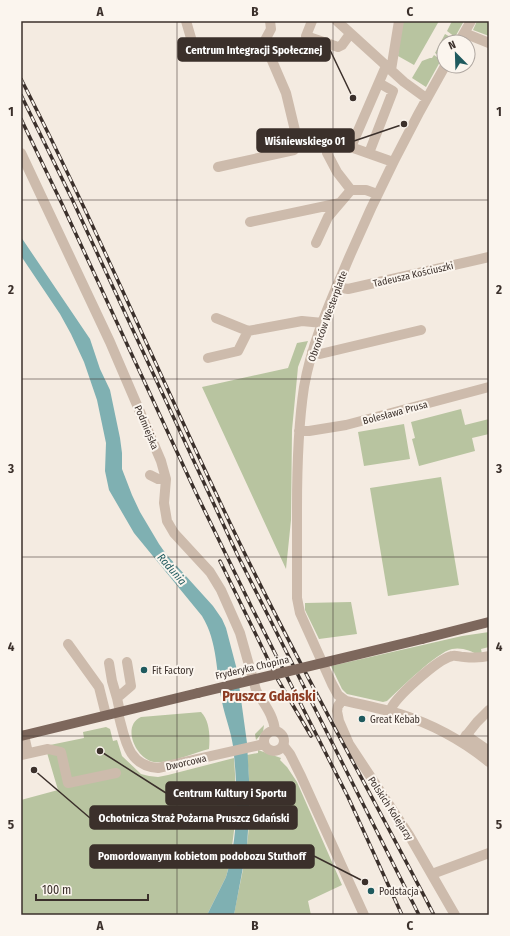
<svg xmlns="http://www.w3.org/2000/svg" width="510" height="936" viewBox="0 0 510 936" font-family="'Fira Sans Condensed',sans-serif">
  <rect width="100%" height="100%" fill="#f4ebe1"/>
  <!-- green -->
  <path fill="#b8c4a0" d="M401 21H439L414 65 398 56Z
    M452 21H464L455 37 447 31Z
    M477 21H489V36L473 30Z
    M445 34 454 39 452 42H444V56L442 58 435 53Z
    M434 55 441 60 426 87 412 78 422 61 430 58H432Z
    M308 341 298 367 292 430 291 520 286 569 202 387 288 368 297 343Z
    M461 409 465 425 489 419V434L472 438 475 451 419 466 412 439 415 438 411 422Z
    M404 424 410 459 364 466 358 432Z
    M441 477 459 585 388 596 370 488Z
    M351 602 357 634 319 639 305 610V603Z
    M489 632V647L481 649 482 654 479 655C471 651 462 647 452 649 437 652 400 689 387 701L383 702 347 694 342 689 331 666 462 636Z
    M201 712C210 721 210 737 209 749 194 753 169 764 154 762 136 759 121 726 141 717Z
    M264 725 263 732 256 740 255 734Z
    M106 727 110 729 113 741 117 740 122 756 141 774 149 776 158 777 168 775 234 758 235 774 236 815 230 862 226 877 207 915H21V800L58 790 45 746 84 738 83 732Z
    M258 750 281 758 280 760 287 767 297 782 342 885 308 901 311 915H234C238 892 244 868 247 845 251 815 250 784 247 755L258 753Z"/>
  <!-- water -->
  <path fill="#7fb0b2" d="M21 237 90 339 100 369 110 390 120 438 122 453V469L132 495 140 512 159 544 166 554 213 606 222 619 226 628 237 670 247 743 249 779V815L247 846 234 915H207L226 877C239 836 238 789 233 746 231 731 225 717 222 702 216 673 218 642 202 616L134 533 109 490 105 471 106 443 97 400 84 362 71 334 60 314 21 256Z"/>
  <!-- pier -->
  <path fill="#f4ebe1" d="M240 674 242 687 219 692 217 680Z"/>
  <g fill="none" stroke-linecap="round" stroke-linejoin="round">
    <!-- minor -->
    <path stroke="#cdbbac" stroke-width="10" d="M186 21 191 38
      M312 21 306 36 338 47 342 45 350 34
      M337 21 404 82 426 98
      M464 33 489 43
      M459 42 471 21
      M445 66C406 134 373 200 343 272 327 309 311 347 304 387 298 427 297 467 297 508 297 538 297 568 297 598L300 613 332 684 338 695 346 701C364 705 382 709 400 714 432 724 463 741 489 762
      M391 70 399 21
      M328 139 393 162
      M351 147 386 66
      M21 153 110 342 161 461 166 479 164 503 167 521 174 533 210 572 221 590 240 633 256 690C263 703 274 715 275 731
      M327 153 337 172 351 190H366L377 194
      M369 153 393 91 379 83
      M218 167 294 150 298 143 286 93 264 42 271 29 270 21
      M250 222 340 203
      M316 243 328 217 351 190
      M336 287 348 289 489 257
      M216 318 248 331 302 321 323 323
      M312 352 320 354 421 330
      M208 358 238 351 248 331
      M299 431H309L346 425 489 387
      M150 475 158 479H166
      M68 644 99 687 106 715
      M109 663 112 681 117 698
      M343 699 338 706 337 711 339 721 349 744 409 835 455 915
      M390 711C394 698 438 659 452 656 456 655 460 657 464 657 473 658 481 658 489 656
      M120 712 117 698 131 686 127 662
      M118 713C125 738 127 766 158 768L264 744
      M264 741a10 10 0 1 1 20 0a10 10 0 1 1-20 0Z
      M24 735 28 753
      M466 735 489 751
      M461 742 477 722 489 710
      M283 745 290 754 301 776 364 915
      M21 755 48 749 61 752 68 783 116 773
      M432 874 489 853"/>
    <!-- major -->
    <path stroke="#7d675c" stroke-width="10" d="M422 639 489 622
      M21 736 198 693"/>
    <defs>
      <path id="rail" d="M21 79C100 233 167 394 243 550 303 673 371 793 434 915
        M21 95 72 199 238 556 419 915
        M21 119 62 204 196 493 252 608 348 797 402 915
        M220 561 278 680 311 736"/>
    </defs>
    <!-- rail casing -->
    <use href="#rail" stroke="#3b302b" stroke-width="3.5"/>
    <!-- rail -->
    <use href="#rail" stroke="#fbf5ee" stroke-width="2" stroke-dasharray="6" stroke-linecap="butt"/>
    <!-- major-bridge -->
    <path stroke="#7d675c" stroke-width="10" d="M198 693 422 639"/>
  </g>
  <!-- grid -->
  <path fill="none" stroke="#3b302b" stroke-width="1" stroke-opacity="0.55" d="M177 21V915M333 21V915M21 200H489M21 379H489M21 557H489M21 736H489"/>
  <!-- markers -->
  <g fill="#1f5a5e" stroke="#fbf5ee" stroke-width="1.5">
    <circle cx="144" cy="670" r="4"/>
    <circle cx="362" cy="719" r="4"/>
    <circle cx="371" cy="891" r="4"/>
  </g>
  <g text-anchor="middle" stroke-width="4" stroke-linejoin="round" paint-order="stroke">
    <!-- street labels -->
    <g font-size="10" fill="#3b302b" stroke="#fbf5ee">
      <text transform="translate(413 274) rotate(-13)" y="4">Tadeusza Kościuszki</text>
      <text transform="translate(327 316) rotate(-70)" y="4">Obrońców Westerplatte</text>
      <text transform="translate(395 412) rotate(-15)" y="4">Bolesława Prusa</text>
      <text transform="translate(147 427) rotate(67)" y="4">Podmiejska</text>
      <text transform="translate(252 667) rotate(-13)" y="4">Fryderyka Chopina</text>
      <text transform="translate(186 762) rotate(-13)" y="4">Dworcowa</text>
      <text transform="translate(391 808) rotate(57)" y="4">Polskich Kolejarzy</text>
    </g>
    <!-- poi labels -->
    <g font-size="10" fill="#3b302b" stroke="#fbf5ee" text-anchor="start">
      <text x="152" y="674">Fit Factory</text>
      <text x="370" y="723">Great Kebab</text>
      <text x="379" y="895">Podstacja</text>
    </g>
    <!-- water labels -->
    <g font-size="11" font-style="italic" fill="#1f5a5e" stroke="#fbf5ee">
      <text transform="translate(172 569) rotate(49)" y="4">Radunia</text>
    </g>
    <!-- district labels -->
    <g font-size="14" font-weight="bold" fill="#8c3b22" stroke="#fbf5ee">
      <text x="269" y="701">Pruszcz Gdański</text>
    </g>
  </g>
  <!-- callouts -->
  <path fill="none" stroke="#3b302b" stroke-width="1.5" d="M353 98L330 50M404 124L354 141M100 751L166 793M34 770L90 818M365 882L314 856"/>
  <g fill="#3b302b" stroke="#fbf5ee" stroke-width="1.5">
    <circle cx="353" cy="98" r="4"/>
    <circle cx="404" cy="124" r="4"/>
    <circle cx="100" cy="751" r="4"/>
    <circle cx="34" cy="770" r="4"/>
    <circle cx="365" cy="882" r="4"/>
  </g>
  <g fill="#3b302b" stroke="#3b302b" stroke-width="1.5">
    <rect x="178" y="38" width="152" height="23" rx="4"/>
    <rect x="257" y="129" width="97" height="23" rx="4"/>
    <rect x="166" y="782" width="129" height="23" rx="4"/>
    <rect x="90" y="806" width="207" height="23" rx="4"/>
    <rect x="90" y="845" width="224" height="23" rx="4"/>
  </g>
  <g font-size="11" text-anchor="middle" font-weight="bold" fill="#fff">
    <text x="254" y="54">Centrum Integracji Społecznej</text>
    <text x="305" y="145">Wiśniewskiego 01</text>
    <text x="230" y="797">Centrum Kultury i Sportu</text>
    <text x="194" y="822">Ochotnicza Straż Pożarna Pruszcz Gdański</text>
    <text x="202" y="860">Pomordowanym kobietom podobozu Stuthoff</text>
  </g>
  <!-- border -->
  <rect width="510" height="936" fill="none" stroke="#fbf5ee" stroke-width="44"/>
  <!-- north arrow -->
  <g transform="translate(456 54) rotate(337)"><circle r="19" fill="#fbf5ee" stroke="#aea6a0"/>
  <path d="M0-3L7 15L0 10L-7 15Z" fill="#1f5a5e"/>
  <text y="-6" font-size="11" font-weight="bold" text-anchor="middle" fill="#3b302b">N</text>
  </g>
  <!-- scale -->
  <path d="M36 894v6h112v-6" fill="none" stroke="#3b302b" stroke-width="2"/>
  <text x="42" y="894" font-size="12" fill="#3b302b" stroke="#fbf5ee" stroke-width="3" paint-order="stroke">100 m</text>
  <rect x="22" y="22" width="466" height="892" fill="none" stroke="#3b302b" stroke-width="1.5"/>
  <g font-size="13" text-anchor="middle" font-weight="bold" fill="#3b302b">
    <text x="100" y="16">A</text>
    <text x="255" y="16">B</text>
    <text x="410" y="16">C</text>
    <text x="11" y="116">1</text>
    <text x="499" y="116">1</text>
    <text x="11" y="294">2</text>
    <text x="499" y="294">2</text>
    <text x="11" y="473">3</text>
    <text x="499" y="473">3</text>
    <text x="11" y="651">4</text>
    <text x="499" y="651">4</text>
    <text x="11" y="829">5</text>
    <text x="499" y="829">5</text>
    <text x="100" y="930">A</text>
    <text x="255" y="930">B</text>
    <text x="410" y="930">C</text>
  </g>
</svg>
